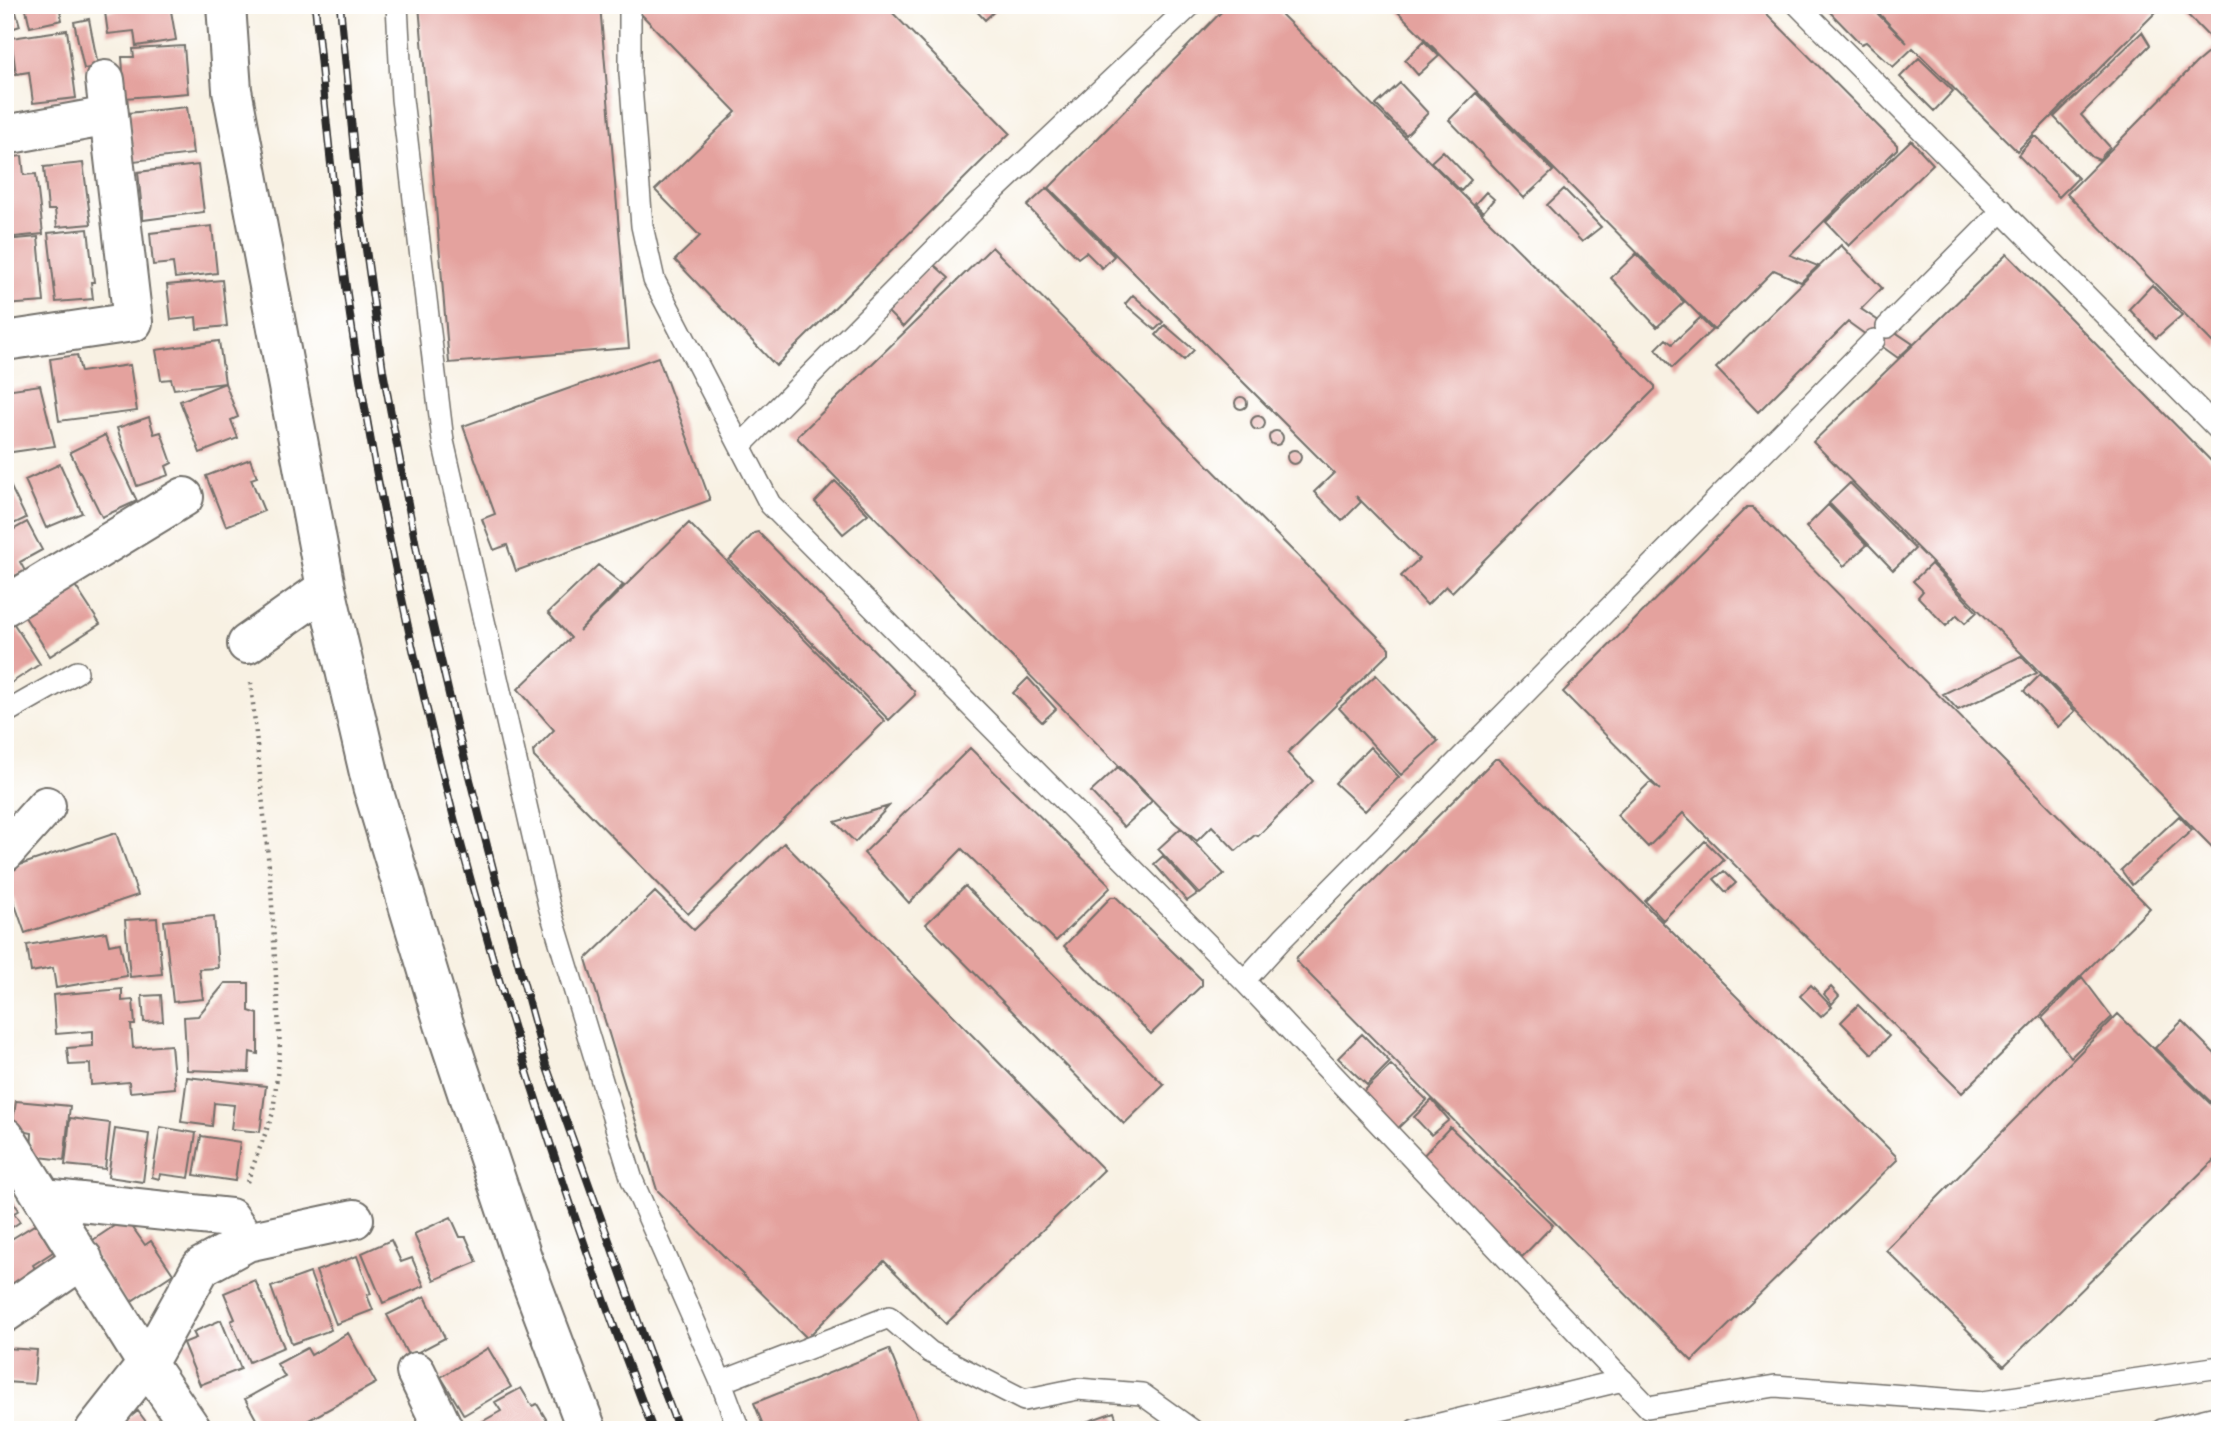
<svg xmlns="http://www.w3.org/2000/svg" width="2225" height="1435" viewBox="0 0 2225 1435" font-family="'Gochi Hand',sans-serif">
  <rect width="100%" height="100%" fill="#fff"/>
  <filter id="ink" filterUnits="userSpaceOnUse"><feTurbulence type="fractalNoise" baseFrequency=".0143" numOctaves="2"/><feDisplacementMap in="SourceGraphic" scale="14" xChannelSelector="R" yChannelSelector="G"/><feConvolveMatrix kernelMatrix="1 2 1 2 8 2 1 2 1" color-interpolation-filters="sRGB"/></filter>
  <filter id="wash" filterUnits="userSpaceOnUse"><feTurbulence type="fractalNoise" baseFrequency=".00686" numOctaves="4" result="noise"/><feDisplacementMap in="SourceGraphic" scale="28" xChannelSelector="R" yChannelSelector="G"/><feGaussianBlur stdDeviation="1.57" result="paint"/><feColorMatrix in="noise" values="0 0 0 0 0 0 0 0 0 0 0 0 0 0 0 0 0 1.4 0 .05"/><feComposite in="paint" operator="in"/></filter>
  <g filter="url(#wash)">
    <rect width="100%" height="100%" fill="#f8f1e3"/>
    <g id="blocks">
      <!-- building -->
      <path fill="#e4a29e" d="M5 5H14L20 26 5 31Z
        M25 5H59L62 20 30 27Z
        M145 5H170L176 40 136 46 134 31 108 34 105 12Z
        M419 5H600L629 348 449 363Z
        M646 5H885L1010 133 776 366 675 260 700 236 655 190 736 112 639 12Z
        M971 5H1001L985 20Z
        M1228 5H1272L1655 386V389L1452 592 1446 586 1427 605 1401 576 1419 559 1356 496 1361 502 1342 521 1314 492 1334 473 1049 188Z
        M1391 5H1758L1897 145V149L1790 255 1818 266 1801 282 1774 270 1714 330Z
        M1823 5H1869L1907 43 1871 5H2163L2017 151 1913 48 1893 67 1866 42 1861 44Z
        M2178 5H2220V41L2215 43Z
        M89 19 98 66 84 69 74 22Z
        M67 30 76 98 33 103 29 72 16 74 11 38Z
        M2142 32 2150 45 2081 115 2110 147 2099 160 2092 157 2054 117Z
        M1424 41 1439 56 1418 75 1405 60Z
        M2220 43V350L2067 194 2196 63Z
        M184 46 188 93 125 98 122 57H134L133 49Z
        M1919 58 1953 91 1934 111 1900 77Z
        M1400 83 1428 113 1406 135 1376 105Z
        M1476 93 1553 171 1524 198 1449 120Z
        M187 107 193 154 134 161 128 113Z
        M2034 137H2037L2078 178 2059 197 2018 155Z
        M1911 140 1933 164 1849 246 1826 222Z
        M1443 151 1471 180 1461 191 1431 162Z
        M22 156 24 175 36 174 43 234 5 238V158Z
        M83 163 91 224 57 227 55 210H48L44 167Z
        M198 165 204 212 143 220 138 172Z
        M1047 188 1114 256 1102 268 1086 252 1078 258 1027 206Z
        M1564 189 1601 227 1582 242 1547 205Z
        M1486 192 1494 199 1483 212 1475 204Z
        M212 226 217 273 175 278 173 263 153 265 150 233Z
        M88 229 94 282H91L93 299 56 302 48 233Z
        M38 237 44 302 5 305V240Z
        M1841 245 1882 288 1861 309 1913 344 1898 358 1848 322 1758 412 1716 368Z
        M992 247 1389 648V653L1287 753 1313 781 1258 836 1255 835 1236 851 1212 826 1197 841 1175 823 798 439V436Z
        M1636 254 1684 302 1657 327 1611 278Z
        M2007 254 2220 470V839L2212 847 1813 442Z
        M932 263 949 278 903 327 887 311Z
        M222 280 227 326 197 329 196 317 171 320 167 285Z
        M2152 285 2182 315 2156 338 2129 309Z
        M1133 295 1163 322 1155 330 1125 304Z
        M1700 318 1712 330 1672 368 1656 349 1666 339 1672 344Z
        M1165 325 1194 350 1184 360 1156 335Z
        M219 341 225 383 174 389 171 379 161 380 156 350Z
        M77 355 81 372 130 365 137 411 59 421 50 359Z
        M658 357 710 500 516 571 507 545 494 550 482 519 495 514 463 426Z
        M225 383 238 417 231 420 238 438 200 453 180 401Z
        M40 385 55 446 5 453V390Z
        M1235 403a6 6 0 1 1 12 0a6 6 0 1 1-12 0Z
        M1251 423a7 7 0 1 1 14 0a7 7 0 1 1-14 0Z
        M149 417 154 434 161 432 172 463 166 466 169 475 137 486 117 428Z
        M1269 438a7 7 0 1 1 14 0a7 7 0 1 1-14 0Z
        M105 435 137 501 102 517 70 452Z
        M1287 457a7 7 0 1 1 14 0a7 7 0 1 1-14 0Z
        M250 459 257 477 251 479 264 511 226 526 206 476Z
        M60 464 82 513 46 528 25 480Z
        M5 475 26 518 5 528Z
        M835 481 868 514 843 534 815 502Z
        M1850 483 1915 549 1893 570 1829 503Z
        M1828 505 1867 545 1844 566 1806 527Z
        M1747 507H1752L2150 908 1962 1093 1683 813 1648 847 1617 815 1650 782 1660 790 1563 692Z
        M27 522 42 550 20 562 25 571 5 581V534Z
        M689 523 885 721 688 914 534 757 533 751 554 730 518 689 571 638 548 613 598 565 623 585 579 631Z
        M758 532 914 691 915 695 889 720 729 560 754 533Z
        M1931 564 1977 612 1965 623 1957 615 1946 626 1918 597 1923 591 1913 581Z
        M74 584 100 624 50 656 23 614Z
        M12 621 40 664 5 687V625Z
        M2021 656 2037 673 1958 710 1943 694Z
        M1376 675 1438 741 1401 775 1339 708Z
        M2040 675 2075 711 2058 727 2024 691Z
        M1028 678 1056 709 1042 722 1013 693Z
        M1370 747 1399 777 1365 811 1335 783Z
        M970 748 1109 884 1110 888 1056 941 962 849 909 903 864 853Z
        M1495 759H1499L1896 1156 1897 1160 1692 1361 1296 961 1297 957Z
        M1118 767 1152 801 1124 827 1091 792Z
        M889 806 855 842 835 822Z
        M2179 816 2192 830 2132 885 2121 870Z
        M1181 828 1224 874 1200 894 1158 849Z
        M116 833 138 895 25 933 5 876V870Z
        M1705 841 1724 860 1663 920 1645 901Z
        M784 843 1104 1170 946 1324 884 1261 807 1338 657 1190 586 959 655 892 694 930Z
        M1163 856 1197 894 1187 901 1154 864Z
        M1724 871 1736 883 1726 892 1714 879Z
        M965 886 1164 1085 1124 1124 926 924Z
        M1111 897H1116L1202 980V985L1151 1034 1064 946Z
        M214 916 218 968 199 969 203 999 173 1002 164 921Z
        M157 918 162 974 130 977 125 920Z
        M106 932 109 945 120 943 127 976 56 988 53 968 31 972 27 945Z
        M2082 977 2112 1017 2071 1057 2042 1018Z
        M225 983H249V1011L258 1014V1054L250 1052 249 1072 187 1070 184 1017 198 1016Z
        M1811 985 1832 1007 1821 1017 1800 996Z
        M1831 987 1839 996 1832 1004 1824 994Z
        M122 989V1001L133 1000 135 1025H131L133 1048 171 1045 175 1088 130 1092 129 1082 91 1085 90 1064 69 1065 67 1048 93 1046V1031L56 1034 53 995Z
        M161 995 163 1021 144 1022 142 996Z
        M1858 1005 1889 1036 1872 1054 1841 1022Z
        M2118 1014 2220 1113V1154L2004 1366 1886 1250Z
        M2182 1021 2218 1057 2220 1107 2218 1109 2155 1048Z
        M1362 1034 1390 1062 1367 1085 1338 1058Z
        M1391 1065 1427 1100 1396 1130 1362 1093Z
        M187 1077 266 1086 260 1132 231 1129 234 1105 214 1103 212 1126 181 1122Z
        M1432 1100 1449 1120 1431 1135 1414 1117Z
        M16 1101 70 1106 64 1160 31 1156 32 1133 12 1129Z
        M70 1118 110 1123 105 1169 65 1165Z
        M160 1127 196 1133 189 1178 160 1174 159 1179 152 1177Z
        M1450 1127 1553 1225 1522 1257 1420 1159Z
        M115 1129 149 1134 143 1182 108 1177Z
        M201 1136 240 1142 235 1181 194 1175Z
        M5 1191 19 1210 14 1213 20 1222 5 1232Z
        M451 1217 460 1237H466L477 1262 434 1280 414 1234Z
        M126 1218 145 1245 151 1241 173 1274 127 1304 87 1244Z
        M36 1224 53 1252 33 1265 37 1272 5 1292V1243Z
        M391 1240 401 1262 412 1258 424 1286 383 1303 362 1253Z
        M357 1256 371 1294 367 1295 373 1310 336 1324 316 1271Z
        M310 1273 331 1330 292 1344 271 1287Z
        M255 1280 284 1347 249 1362 231 1321 235 1319 224 1293Z
        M425 1296 445 1338 409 1357 387 1315Z
        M221 1320 241 1369 200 1385 183 1343 196 1338 193 1332Z
        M348 1333 376 1383 291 1430H262L245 1399 285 1377 277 1364 307 1348 311 1355Z
        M5 1348 37 1350 34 1384 5 1382Z
        M488 1348 511 1387 464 1415 441 1377Z
        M889 1349 922 1430H765L754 1403Z
        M521 1388 532 1406 537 1404 549 1424 539 1430H482L478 1424 501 1411 495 1402Z
        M138 1411 152 1430H113Z
        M1114 1412 1120 1430H1066V1429Z"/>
    </g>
  </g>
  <g filter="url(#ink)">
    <use href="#blocks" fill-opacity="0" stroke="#73706b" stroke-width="2"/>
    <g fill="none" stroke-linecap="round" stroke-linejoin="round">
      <defs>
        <path id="lane" d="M397 5 402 99 443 441 549 906 632 1180 721 1382 739 1430
          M630 5V73L642 226 654 280 740 446
          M1191 5 979 205 740 446 770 504 1244 981
          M1798 5 2220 431
          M1887 327 2003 210
          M1874 340 1283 938 1244 981 1648 1407 1775 1386 1983 1402 2220 1367
          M5 713 77 672
          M721 1382 889 1317 930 1352 1024 1400 1077 1389 1142 1394 1192 1430
          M1415 1430 1623 1380
          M2162 1430 2220 1416"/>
        <path id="street" d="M226 5 232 90 326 588 372 786 444 1024 524 1263 587 1430
          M5 135 109 116
          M5 341 133 322 105 80
          M5 606 184 497
          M247 644 326 588
          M5 852 46 806
          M5 1137 147 1364 192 1430
          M44 1198 230 1218 247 1242
          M5 1313 83 1259
          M416 1372 444 1430
          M95 1430 147 1364 201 1267 247 1242 354 1219"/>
      </defs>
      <!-- lane casing -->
      <use href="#lane" stroke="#73706b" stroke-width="24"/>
      <!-- street casing -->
      <use href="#street" stroke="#73706b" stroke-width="42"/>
      <!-- path -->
      <path stroke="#73706b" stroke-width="4.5" stroke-dasharray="2 5" stroke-linecap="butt" d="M247 1182 273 1113 280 1049 271 887 251 683"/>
      <!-- lane -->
      <use href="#lane" stroke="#fff" stroke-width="21"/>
      <!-- street -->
      <use href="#street" stroke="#fff" stroke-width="38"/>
      <defs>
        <path id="rail" d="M315 5C327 130 339 255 360 379 420 739 521 1090 653 1430
          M340 5 358 192 383 371 423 583 458 733 501 900 546 1065 649 1352 679 1430"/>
      </defs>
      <!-- rail casing -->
      <use href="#rail" stroke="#2b2b2b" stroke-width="8"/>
      <!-- rail -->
      <use href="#rail" stroke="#fff" stroke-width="5" stroke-dasharray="16" stroke-linecap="butt"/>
    </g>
  </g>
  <!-- margin -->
  <rect width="2225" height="1435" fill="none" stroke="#fff" stroke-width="28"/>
</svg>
